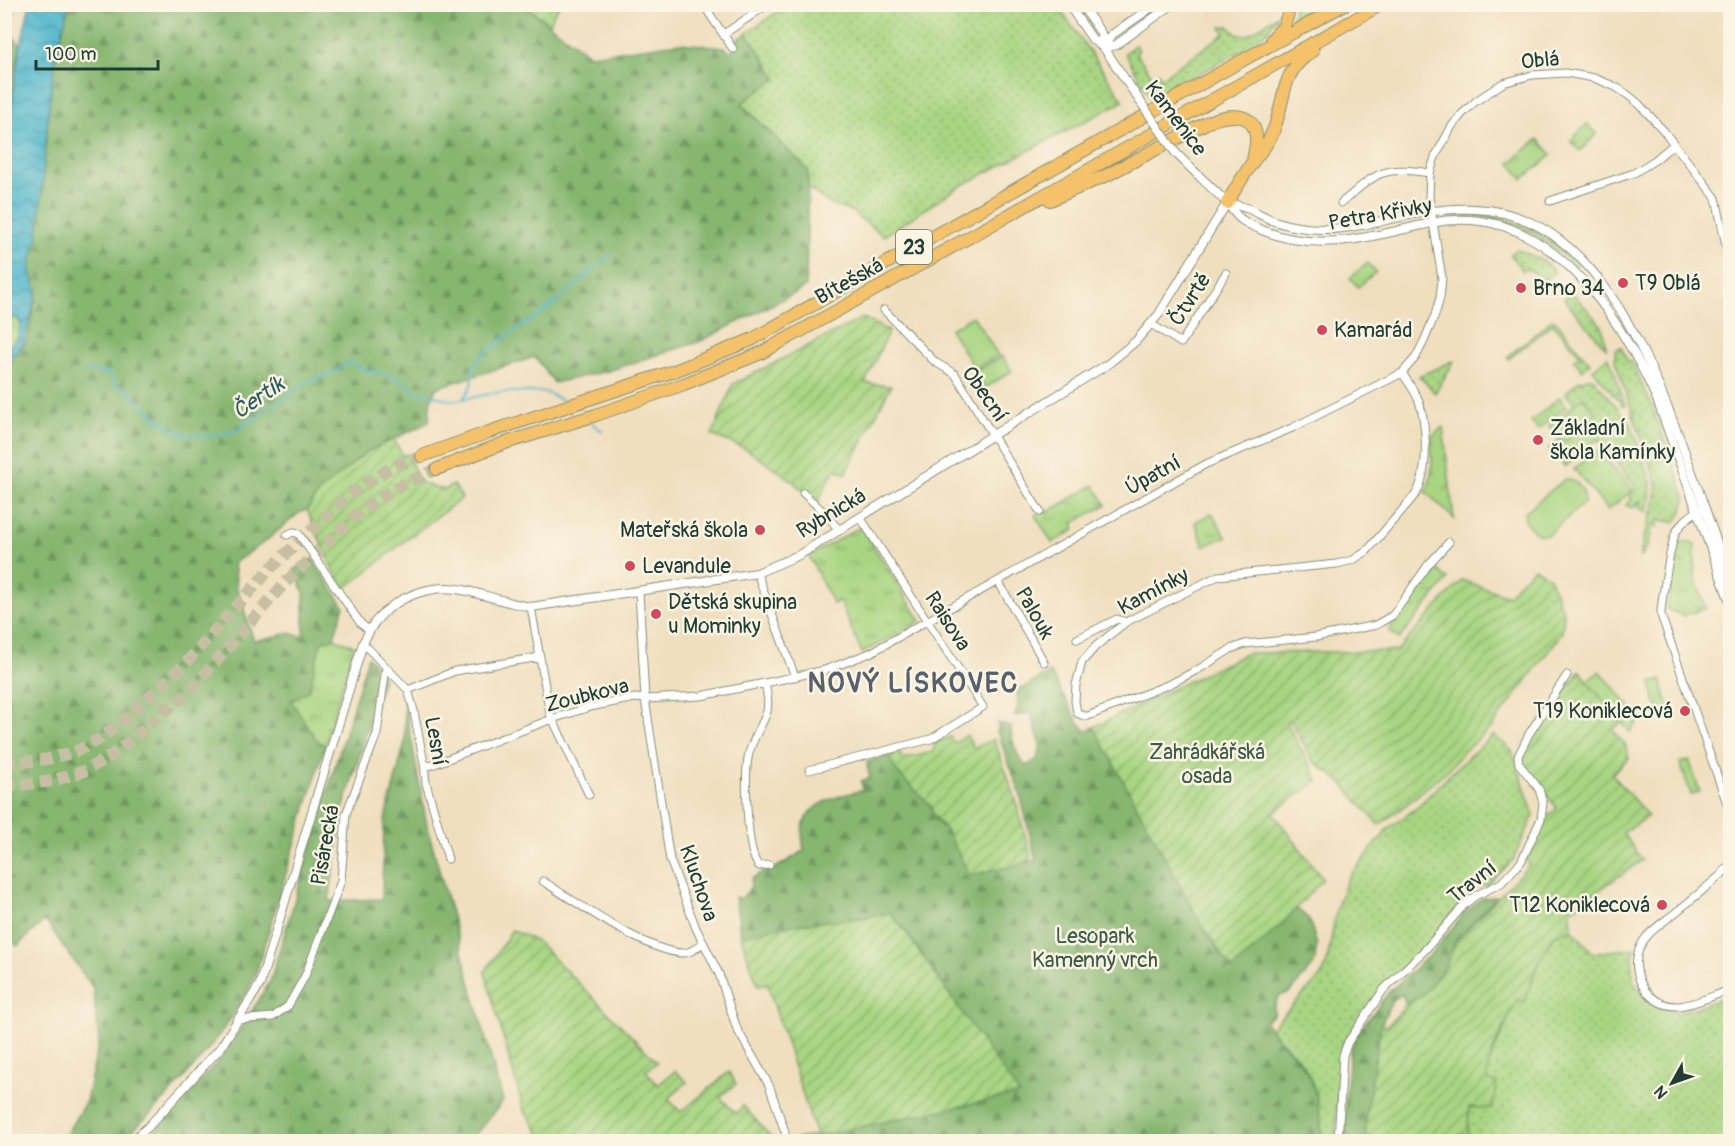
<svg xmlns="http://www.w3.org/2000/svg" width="1735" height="1146" viewBox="0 0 1735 1146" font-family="Pangolin,sans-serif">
  <defs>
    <pattern id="grass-dots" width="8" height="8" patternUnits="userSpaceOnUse" patternTransform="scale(1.5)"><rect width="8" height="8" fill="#a9d582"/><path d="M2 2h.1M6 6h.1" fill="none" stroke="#89ae6b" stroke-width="1.8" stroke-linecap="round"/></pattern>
    <pattern id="forest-firs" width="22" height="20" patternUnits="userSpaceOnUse" patternTransform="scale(1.5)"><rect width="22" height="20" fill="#86b670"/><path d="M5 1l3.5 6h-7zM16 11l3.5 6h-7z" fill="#6d955d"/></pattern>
    <pattern id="park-tufts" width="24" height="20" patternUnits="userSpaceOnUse" patternTransform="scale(1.5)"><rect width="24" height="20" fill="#a9d582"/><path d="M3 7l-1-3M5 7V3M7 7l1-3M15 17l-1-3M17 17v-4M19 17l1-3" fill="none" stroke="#89ae6b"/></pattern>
    <pattern id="garden-furrows" width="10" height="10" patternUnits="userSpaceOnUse" patternTransform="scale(1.5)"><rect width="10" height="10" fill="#a9d582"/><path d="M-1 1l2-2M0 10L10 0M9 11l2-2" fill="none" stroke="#89ae6b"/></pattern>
    <pattern id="water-waves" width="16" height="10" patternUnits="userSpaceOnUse" patternTransform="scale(1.5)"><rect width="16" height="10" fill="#4eb6cc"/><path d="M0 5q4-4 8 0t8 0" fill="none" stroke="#4095a6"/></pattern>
  </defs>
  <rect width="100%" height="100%" fill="#fcf5e5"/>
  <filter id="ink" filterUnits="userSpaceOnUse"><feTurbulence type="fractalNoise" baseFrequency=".0167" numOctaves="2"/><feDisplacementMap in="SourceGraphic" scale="12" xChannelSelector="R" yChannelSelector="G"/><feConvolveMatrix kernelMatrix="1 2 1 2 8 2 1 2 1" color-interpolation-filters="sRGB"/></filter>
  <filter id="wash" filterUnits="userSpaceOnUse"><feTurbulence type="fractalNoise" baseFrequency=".008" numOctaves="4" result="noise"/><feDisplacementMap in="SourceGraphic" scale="24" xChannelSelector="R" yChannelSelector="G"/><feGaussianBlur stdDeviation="1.35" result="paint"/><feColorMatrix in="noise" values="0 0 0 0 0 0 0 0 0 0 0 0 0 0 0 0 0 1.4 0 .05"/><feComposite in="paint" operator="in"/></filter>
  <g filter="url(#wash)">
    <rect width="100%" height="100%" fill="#f0dfbf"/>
    <!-- grass -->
    <path fill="url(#grass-dots)" stroke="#64895b" stroke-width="1.5" d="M5 5H15L8 39 5 41Z
      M526 5H560L554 13 550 25Z
      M787 5H1057L1124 101 957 188 884 236 852 212 830 204 808 188V170L741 103 753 42 747 33Z
      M1295 5H1331L1288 28Z
      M1279 14 1266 33 1249 47 1152 100 1125 53 1135 45 1139 50 1136 53 1152 76 1158 73 1161 78 1225 33 1221 27 1228 26 1238 35H1248Z
      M1453 213C1502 211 1544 230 1578 264L1575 267C1540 233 1504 213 1454 216H1452Z
      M1517 249 1543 261 1555 272 1538 286 1537 284 1544 278 1527 269 1523 271 1510 254Z
      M1572 292 1602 326 1606 348 1564 299Z
      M16 317 22 324 17 339 5 350V322Z
      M1553 319 1556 321 1590 363 1582 370 1574 360 1580 355 1553 323 1509 359 1507 357Z
      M1621 347 1628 362 1631 361 1651 404 1686 498 1685 499C1685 509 1680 515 1675 523L1662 520 1657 523V527L1653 524 1648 546 1644 551 1641 558C1640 532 1658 511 1657 484L1615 361V350Z
      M1607 357 1611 362 1625 405 1623 406 1593 369Z
      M1453 361 1454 362 1435 393 1419 376Z
      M1587 378H1593L1631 424 1651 482 1650 501 1646 512 1639 508 1640 501 1633 508 1626 505 1632 499 1629 495 1637 489 1598 439 1565 467 1549 448 1560 439 1563 442 1584 398 1575 405 1565 393 1580 380 1582 382 1583 380Z
      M1560 397 1567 406 1538 430 1531 421Z
      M1494 735 1512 751 1534 815 1513 860 1488 885 1473 888 1418 955 1382 988 1341 1047 1335 1141H1322C1321 1117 1318 1090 1305 1068 1296 1054 1282 1042 1270 1029L1321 976 1326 966 1337 907 1348 878 1389 828 1416 808 1468 757Z
      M1572 929 1593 953 1635 948C1624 980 1645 1014 1681 1011 1698 1009 1715 1000 1730 995V1141L1457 1142 1456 1136 1468 1134 1469 1107 1487 1080 1486 1071 1492 1056 1517 998 1525 1002 1538 961 1554 936Z"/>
    <!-- forest -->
    <path fill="url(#forest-firs)" stroke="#527a52" stroke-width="1.5" d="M69 5H523L590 55 679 43 725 47 729 52 737 46 735 41 747 33 777 78 741 104 808 170 806 286 795 293 701 341 608 371 554 383 535 357 436 388 430 403 429 422 367 452 319 492 307 510 299 513 267 540 234 563 237 588 254 641 290 633 304 637V592L294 570 312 559 344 606 334 638 321 642 309 690 316 739 325 745 255 976C237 1015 211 1047 183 1079 163 1101 143 1123 120 1141H62L86 1101 99 1042 93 988 45 920 17 946 5 932V369L27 341 37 292 30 268 38 235 49 105 56 56Z
      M8 32 20 44 14 77 5 203 4 52Z
      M368 657 384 675 342 813 329 901 382 899 384 824 405 742 404 698 427 826 503 1101 470 1141 143 1142 154 1132 226 1052 270 982Z
      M1050 672 1079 723 1086 731 1094 727 1203 927 1231 968 1282 924 1296 908 1309 919 1317 945 1314 965 1289 993 1279 996 1274 1007V1014L1265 1022C1275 1038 1291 1050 1302 1065 1318 1085 1321 1117 1322 1141H789L1018 1094 908 934 891 913C878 914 865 917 853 919 815 922 777 925 741 937L735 897 740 899C747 894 753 888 751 879L767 869 769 872 804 851C803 843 801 834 803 827 809 801 841 796 863 790L861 781 870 778 867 766H868L867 762 889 756 896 771 931 806 938 822 947 832 970 875 1036 860 1020 793 997 731 999 729 997 723 1011 727C1011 740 1017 758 1026 766 1030 764 1036 761 1038 757 1044 746 1034 724 1030 713L1015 716 1018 706 1017 690 1022 687 1024 688Z
      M1496 897 1456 941 1447 964 1424 994 1406 1005 1402 994 1392 1000 1381 1025 1366 1115V1141L1342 1142 1350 1050 1358 1033 1389 992 1434 951 1464 914 1482 898Z"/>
    <!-- park -->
    <path fill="url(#park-tufts)" stroke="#64895b" stroke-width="1.5" d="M1587 124 1597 134 1580 151 1570 141Z
      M1538 139 1552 155 1523 179 1510 163Z
      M1443 427 1454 519 1426 492C1434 475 1432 456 1431 437Z
      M1094 485 1106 505 1073 523 1075 530 1052 543 1035 515 1045 509 1048 512Z
      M1212 513 1226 537 1204 546 1195 522Z
      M860 527 862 528 921 621 862 653 840 602 839 601 833 604 809 556Z
      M1678 541 1695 544V579L1706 608 1683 616 1667 609Z
      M1437 569 1448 579 1399 639 1389 630Z
      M334 638 354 646 325 745 316 739 291 701 309 690 321 642Z
      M1661 680 1670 711 1662 714 1654 698 1651 683Z
      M1689 760 1700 792 1691 795 1680 763Z"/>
    <!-- garden -->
    <path fill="url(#garden-furrows)" stroke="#64895b" stroke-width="1.5" d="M863 318 889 331 865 383 891 386 846 473 835 469 817 503 790 479 746 449 712 435 733 384Z
      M394 439 403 456 407 454 421 483 444 490 454 485 462 498 401 544 345 589 331 566 307 510 319 492 367 452Z
      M1534 568 1549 577 1564 613 1562 633 1491 728 1463 752 1450 768 1406 805 1379 825 1341 782 1313 761 1290 720 1286 721 1318 780 1273 813 1323 879 1282 924 1232 969 1203 927 1094 727 1247 653 1397 651 1462 580 1508 596 1517 584Z
      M1580 671 1622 722 1613 730 1626 746 1627 753 1629 758 1612 774 1648 816 1623 833 1642 860 1571 910 1572 929 1554 936 1538 961 1525 1002 1517 999C1507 1021 1486 1057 1487 1080L1497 1083 1492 1109 1469 1107 1468 1134 1457 1136V1141L1366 1142V1115L1381 1025 1387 1026 1406 1005 1424 994 1447 964 1456 941 1529 865 1524 857 1542 821 1557 808 1520 760 1537 727Z
      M967 735 974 748 994 739 1015 797 1031 857 1026 863 970 875 947 832 932 813 931 806 896 771 889 756 899 753 903 759 933 752 935 743 950 737 955 743Z
      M890 913 907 934 1019 1094 816 1136 767 983 758 986 741 937C777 925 815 922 853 919 865 918 878 914 890 913Z
      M512 930 538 942 657 1062 646 1071 658 1085 675 1071 687 1082 668 1099 681 1112 729 1072 736 1084 720 1097 736 1114 743 1106 771 1137 767 1142 539 1141 540 1134 523 1108 485 972Z"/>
    <!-- pitch -->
    <path fill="#a9d582" stroke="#64895b" stroke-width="1.5" d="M1368 263 1376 272 1358 287 1350 278Z
      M973 316 998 355 975 369 950 329Z
      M1002 356 1012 371 985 388 975 372Z
      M1583 397 1597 414 1563 442 1549 426Z
      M1598 450 1633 490 1608 510 1574 469Z
      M1565 479C1576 479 1587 491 1584 503L1548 534C1537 538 1532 529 1525 522V512Z
      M1600 671 1640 719 1630 732 1587 681Z"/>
    <!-- water -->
    <path fill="url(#water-waves)" stroke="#367a80" stroke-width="1.5" d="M30 5H69L56 56 49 105 38 235 30 268 37 292 24 342 5 367V350L17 339 21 324 16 317 5 322C4 217 3 107 30 5Z"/>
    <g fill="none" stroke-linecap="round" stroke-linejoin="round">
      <!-- stream -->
      <path stroke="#4eb6cc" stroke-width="2" d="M86 371 109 373 116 386 126 389 162 423 186 435 209 436 236 431 308 382 330 374 350 362 367 371 392 375 417 393 430 394 449 400H458L500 392H545L564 401
        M463 398C478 385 467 373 478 361 494 341 527 324 548 308 570 292 590 272 611 254
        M590 422 602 431"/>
    </g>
  </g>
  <g filter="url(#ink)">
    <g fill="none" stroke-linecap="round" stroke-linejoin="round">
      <!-- trunk-tunnel -->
      <path stroke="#c6bfa3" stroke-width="12" stroke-dasharray="12 6" stroke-linecap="butt" d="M4 764 48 759 75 752 100 739 124 720 182 667 270 569 349 495 390 468 422 456
        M4 785H18L52 781 84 771 109 757 134 738 197 683 283 585 361 510 398 487 437 469"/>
      <defs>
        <path id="minor" d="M703 4 733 49
          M724 34 768 4
          M1550 201 1634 173 1655 160 1674 144
          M1341 203C1354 193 1368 178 1383 173 1398 168 1415 171 1430 173
          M884 310 935 362 955 374 1040 512
          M1151 324 1181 343 1226 273
          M1402 373C1408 382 1415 391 1419 401 1427 426 1429 471 1416 494L1367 551 1353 560 1337 564 1218 576 1126 622 1096 646 1082 662 1076 685 1075 701 1077 713 1084 716H1088L1170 684 1199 669 1231 649 1245 644 1316 637 1376 625 1393 615 1428 565 1449 542
          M803 493 825 513 839 530
          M1700 510C1691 514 1681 523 1676 532 1671 542 1661 602 1661 615L1730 812
          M287 535 293 532 298 533 361 624 370 631
          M757 573 795 677
          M998 581 1044 662
          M639 591 645 699 670 860 696 928 719 974 737 1029 769 1085 785 1132
          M531 607 550 714 589 795
          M1077 639 1117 619 1126 622
          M363 643 408 690 413 707 424 763 426 783 448 859
          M765 683C767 692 769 702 767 711 763 726 751 739 748 758 745 777 746 854 759 866L769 865
          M408 690 455 671 540 657
          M424 763 429 766 432 765 552 719 590 707 635 698 645 699 701 696 765 683 825 670 870 653 1206 464 1292 428 1402 373 1416 357 1424 341 1435 315 1440 298 1442 278 1429 197 1430 173 1435 157 1452 126 1463 113 1476 101 1503 83 1532 75 1566 73 1594 78 1616 87 1628 95 1639 104 1663 130 1716 198 1730 264
          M809 770 931 739 983 707 860 517
          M1730 864 1721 875C1704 889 1688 903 1671 916 1662 923 1651 930 1644 940 1625 967 1644 1007 1678 1006 1695 1005 1714 995 1730 990
          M543 881C572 900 649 953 683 953 691 953 696 948 703 943
          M237 1020 273 1017 288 1006 305 976 341 881 346 814 377 734 386 667
          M1338 1142 1343 1055 1348 1042 1384 989 1425 950 1464 905 1475 896 1501 883 1521 862 1541 819 1543 803 1539 789 1519 764 1518 756 1529 734 1567 675"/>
        <path id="tertiary" d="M1068 4 1093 40 1104 48
          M1081 4 1101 33 1104 48 1131 88
          M1104 48 1116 45 1173 4
          M1104 48 1110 36 1156 4
          M1175 152C1192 170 1210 186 1227 203 1232 209 1236 216 1242 220 1249 225 1259 229 1267 232 1322 253 1377 235 1431 223 1544 200 1615 308 1656 397L1730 602
          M1227 203C1235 205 1242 206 1249 209 1258 213 1265 217 1274 221 1289 226 1307 229 1323 229 1341 230 1359 225 1377 222 1409 215 1442 207 1475 209 1591 213 1645 348 1680 439 1697 486 1714 533 1730 580
          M131 1142 148 1127 221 1047 260 984 363 643C367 636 370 629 375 622 395 597 431 583 463 590 486 595 507 603 531 607L757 573 799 555 1108 364 1136 341 1159 314 1227 203"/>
        <path id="trunk" d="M1272 39 1284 26 1291 4
          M1050 200 1107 175 1206 123C1223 115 1254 108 1256 137 1257 145 1254 153 1253 161
          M1227 203C1235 190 1243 176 1252 163 1258 154 1266 146 1271 136 1287 103 1277 73 1313 51
          M422 456 489 432 677 370 753 339 1234 65 1345 4
          M437 469 502 444 596 415 684 384 761 353 993 224 1382 4"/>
      </defs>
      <!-- minor casing -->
      <use href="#minor" stroke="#888e7a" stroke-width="9"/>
      <!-- tertiary casing -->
      <use href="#tertiary" stroke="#888e7a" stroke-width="10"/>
      <!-- trunk casing -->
      <use href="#trunk" stroke="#888e7a" stroke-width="14"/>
      <!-- minor -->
      <use href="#minor" stroke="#fff" stroke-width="7"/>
      <!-- tertiary -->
      <use href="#tertiary" stroke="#fff" stroke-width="8"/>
      <!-- trunk -->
      <use href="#trunk" stroke="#f3c26a" stroke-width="12"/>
      <defs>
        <path id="tertiary-bridge" d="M1131 88 1175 152"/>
      </defs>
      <!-- tertiary-bridge casing -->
      <use href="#tertiary-bridge" stroke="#888e7a" stroke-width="10" stroke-linecap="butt"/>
      <!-- tertiary-bridge -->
      <use href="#tertiary-bridge" stroke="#fff" stroke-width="8"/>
    </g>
  </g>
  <!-- markers -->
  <g fill="#d1495b" stroke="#fcf5e5" stroke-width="2">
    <circle cx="1623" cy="283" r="6"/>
    <circle cx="1521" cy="288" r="6"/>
    <circle cx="1322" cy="330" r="6"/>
    <circle cx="1538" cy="440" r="6"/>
    <circle cx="760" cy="530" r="6"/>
    <circle cx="630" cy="566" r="6"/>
    <circle cx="656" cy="614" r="6"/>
    <circle cx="1685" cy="711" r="6"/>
    <circle cx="1662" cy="905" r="6"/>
  </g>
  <g text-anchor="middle" stroke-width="5" stroke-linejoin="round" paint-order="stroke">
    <!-- shield labels -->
    <rect fill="#fcf5e5" stroke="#617469" stroke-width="1.5" x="896" y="230" width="36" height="34" rx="4.5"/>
    <g font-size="20" font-weight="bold" fill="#1f3d34">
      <text x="914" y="254">23</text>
    </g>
    <!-- street labels -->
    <g font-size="21" fill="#1f3d34" stroke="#fcf5e5">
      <text transform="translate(1540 60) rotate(-5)" y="7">Oblá</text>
      <text transform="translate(1176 118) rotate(53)" y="7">Kamenice</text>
      <text transform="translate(1380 214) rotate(-10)" y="7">Petra Křivky</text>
      <text transform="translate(849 281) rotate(-29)" y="7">Bítešská</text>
      <text transform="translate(1190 299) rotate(-57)" y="7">Čtvrtě</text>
      <text transform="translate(985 394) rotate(55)" y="7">Obecní</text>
      <text transform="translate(1153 475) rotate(-29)" y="7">Úpatní</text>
      <text transform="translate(831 513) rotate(-31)" y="7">Rybnická</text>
      <text transform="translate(1153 591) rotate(-28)" y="7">Kamínky</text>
      <text transform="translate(1035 613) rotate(60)" y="7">Palouk</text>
      <text transform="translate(948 621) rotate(57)" y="7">Raisova</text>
      <text transform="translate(587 695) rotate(-14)" y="7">Zoubkova</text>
      <text transform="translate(436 741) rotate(80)" y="7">Lesní</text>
      <text transform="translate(325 845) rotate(-80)" y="7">Pisárecká</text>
      <text transform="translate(1472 882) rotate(-38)" y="7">Travní</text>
      <text transform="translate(699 883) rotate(71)" y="7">Kluchova</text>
    </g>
    <!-- poi labels -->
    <g font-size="21" fill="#1f3d34" stroke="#fcf5e5" text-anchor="start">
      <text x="1635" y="290">T9 Oblá</text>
      <text x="1533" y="295">Brno 34</text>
      <text x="1334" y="337">Kamarád</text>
      <text x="1550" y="435">Základní<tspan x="1550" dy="24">škola Kamínky</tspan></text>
      <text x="748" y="537" text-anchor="end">Mateřská škola</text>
      <text x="642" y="573">Levandule</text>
      <text x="668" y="609">Dětská skupina<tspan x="668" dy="24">u Mominky</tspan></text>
      <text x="1673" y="718" text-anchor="end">T19 Koniklecová</text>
      <text x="1650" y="912" text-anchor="end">T12 Koniklecová</text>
    </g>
    <!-- park labels -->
    <g font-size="21" fill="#3b5b44" stroke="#fcf5e5">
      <text x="1207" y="759">Zahrádkářská<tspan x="1207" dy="24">osada</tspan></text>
      <text x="1095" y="943">Lesopark<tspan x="1095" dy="24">Kamenný vrch</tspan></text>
    </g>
    <!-- water labels -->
    <g font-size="22" font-style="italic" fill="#2b5b5a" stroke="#fcf5e5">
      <text transform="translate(258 397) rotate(-34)" y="8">Čertík</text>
    </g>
    <!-- district labels -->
    <g font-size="27" font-weight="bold" letter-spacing="1.5" fill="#57606c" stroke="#fcf5e5">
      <text x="913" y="692">NOVÝ LÍSKOVEC</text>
    </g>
  </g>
  <!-- margin -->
  <rect width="1735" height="1146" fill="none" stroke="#fcf5e5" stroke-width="24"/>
  <!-- north arrow -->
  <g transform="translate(1672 1083) rotate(230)" stroke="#fcf5e5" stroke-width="4.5" paint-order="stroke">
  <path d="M0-4.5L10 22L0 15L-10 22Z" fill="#1f3d34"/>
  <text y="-9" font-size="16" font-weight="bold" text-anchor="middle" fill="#1f3d34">N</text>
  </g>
  <!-- scale -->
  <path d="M36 60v9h122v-9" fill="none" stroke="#1f3d34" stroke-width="3"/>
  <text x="45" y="60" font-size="18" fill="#1f3d34" stroke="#fcf5e5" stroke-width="4.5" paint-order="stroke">100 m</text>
</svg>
